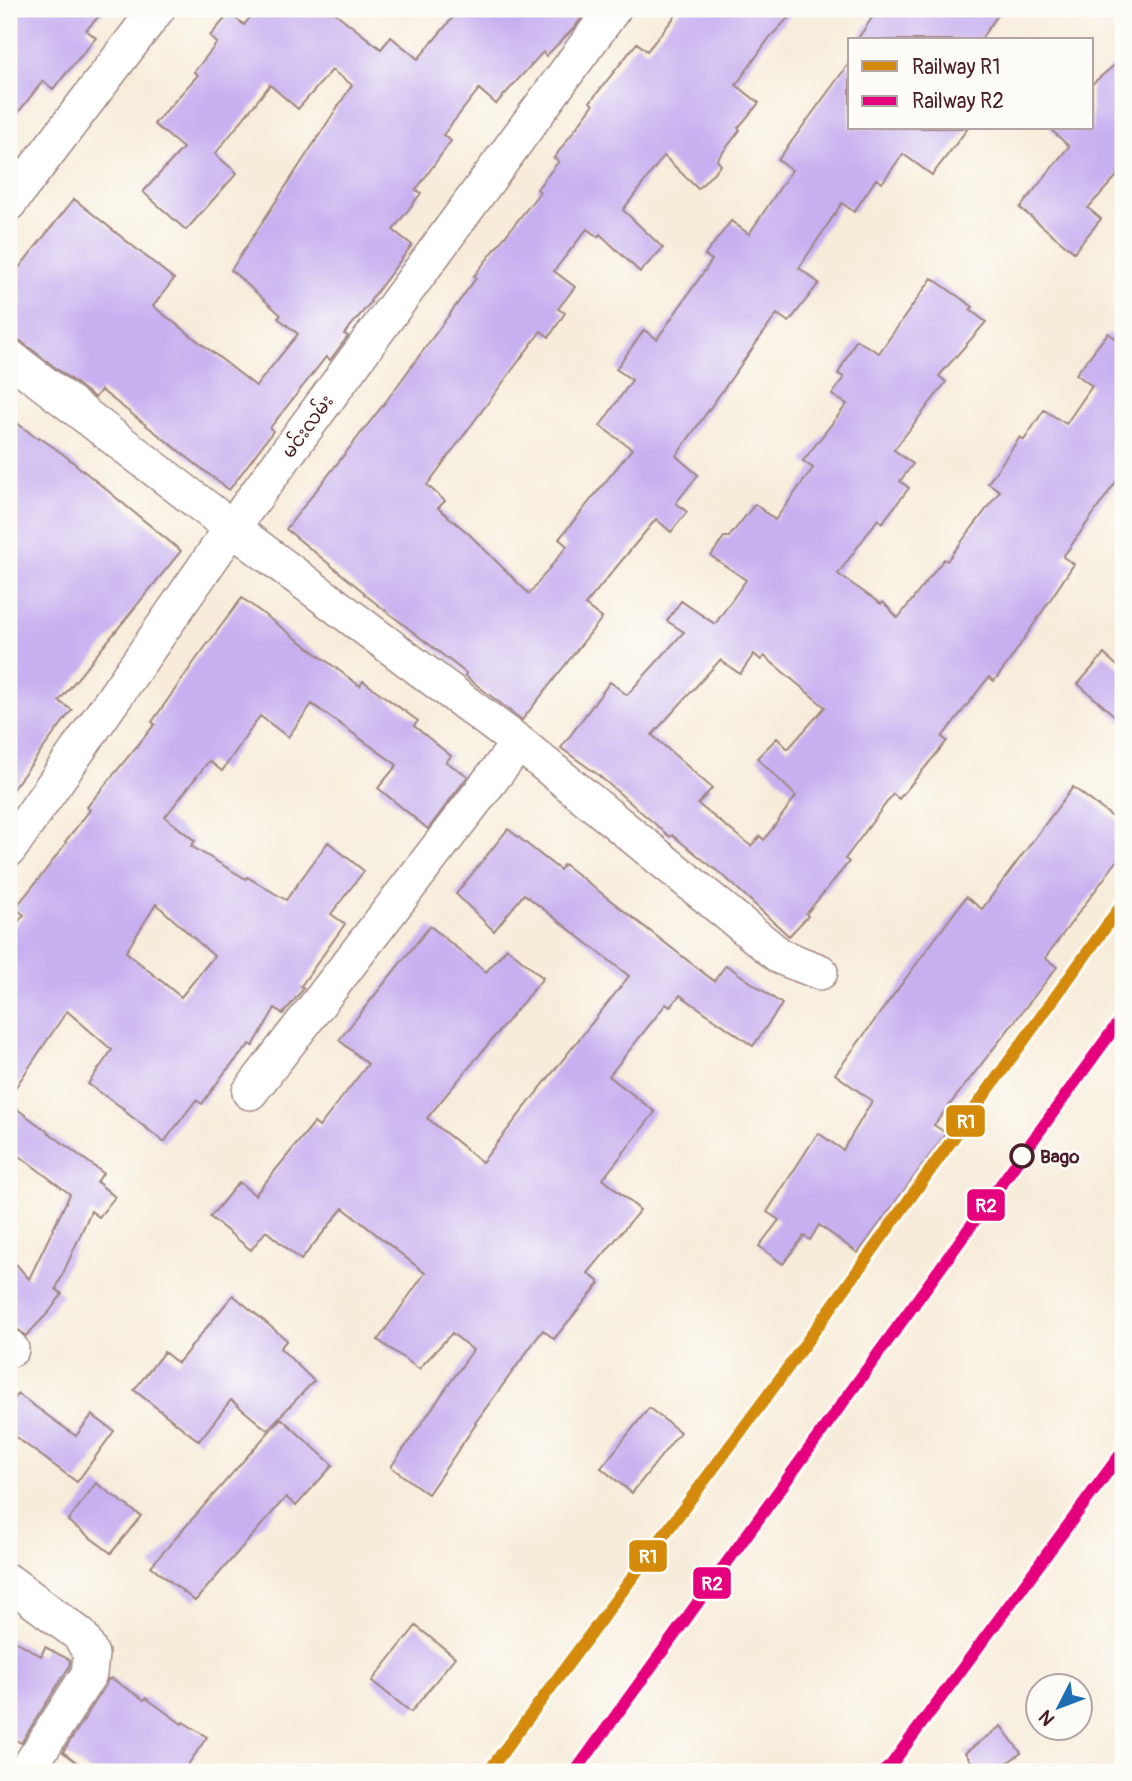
<svg xmlns="http://www.w3.org/2000/svg" width="1132" height="1781" viewBox="0 0 1132 1781" font-family="Pangolin,'Noto Sans Myanmar',sans-serif">
  <rect width="100%" height="100%" fill="#fdfcf7"/>
  <filter id="ink" filterUnits="userSpaceOnUse"><feTurbulence type="fractalNoise" baseFrequency=".0143" numOctaves="2"/><feDisplacementMap in="SourceGraphic" scale="14" xChannelSelector="R" yChannelSelector="G"/><feConvolveMatrix kernelMatrix="1 2 1 2 8 2 1 2 1" color-interpolation-filters="sRGB"/></filter>
  <filter id="wash" filterUnits="userSpaceOnUse"><feTurbulence type="fractalNoise" baseFrequency=".00686" numOctaves="4" result="noise"/><feDisplacementMap in="SourceGraphic" scale="28" xChannelSelector="R" yChannelSelector="G"/><feGaussianBlur stdDeviation="1.57" result="paint"/><feColorMatrix in="noise" values="0 0 0 0 0 0 0 0 0 0 0 0 0 0 0 0 0 1.4 0 .05"/><feComposite in="paint" operator="in"/></filter>
  <g filter="url(#wash)">
    <rect width="100%" height="100%" fill="#f7ecda"/>
    <g id="blocks">
      <!-- building -->
      <path fill="#c7b0f0" fill-rule="evenodd" d="M9 9H106L86 30 96 38 53 89 43 81 9 124Z
        M257 9H330L381 49 391 37 418 59 460 9H588L574 28 546 56 543 52 496 104 479 89 443 135 451 141 416 190 421 193 393 230 412 245 370 301 371 302 344 334 348 336 330 360 326 357 270 428 273 431 229 490 101 390 95 398 9 332V280L74 199 174 279 153 306 256 386 298 334 278 318 281 315 231 270 352 85 332 70 298 109 270 85 215 154 237 173 186 230 143 192 183 148 154 124 198 75 194 72 217 43 210 36 230 13 244 25Z
        M681 9H797L770 37 736 85 759 103 738 128 740 130 717 160 721 165 698 189 664 156 623 210 663 248 640 272 600 234 598 237 587 229 554 271 575 287 558 309 565 313 549 337 541 331 427 485 445 501 438 508 469 534 529 594 567 546 559 539 632 449 600 426 632 380 616 369 644 330 657 339 712 260 705 255 731 221 749 234 792 170 778 160 850 62V128H968L932 175 903 154 882 183 876 179 854 212 842 203 799 268 819 283 789 322 777 314 676 456 698 475 676 503 687 512 671 532 656 519 585 605 602 618 522 720 465 676 466 673 364 594 365 593 286 529 387 400 476 278 474 276 540 192 537 189 559 161 554 158 593 105 590 102 637 43 647 51Z
        M878 9H1002L980 40H857Z
        M1123 58V169L1088 208 1101 219 1074 252 1020 208 1069 146 1049 128H1092V84Z
        M932 278 973 307 970 310 986 322 939 376 946 382 894 450 913 464 900 481 909 488 882 523 878 519 838 574 881 604 883 602 898 618 944 559 947 561 1000 491 988 483 1020 437 1024 440 1044 410 1066 424 1092 386 1076 374 1108 333 1123 344V472L1063 557 1074 564 1008 663 994 681 989 677 942 737 947 741 899 799 893 794 845 859 849 862 806 914 808 916 789 936 726 878 672 835 670 837 597 774 561 748 610 682 627 695 684 632 667 621 681 601 715 624 746 580 711 556 724 537H729L755 504 775 520 813 468 803 461 847 404 832 395 844 377 838 374 856 340 879 353ZM754 654 761 660 764 656 825 707 788 749 777 738 757 758 796 796 764 840 760 836 751 846 698 804 712 788 652 735 720 660 740 674Z
        M9 417 38 439 39 437 63 454 181 551 59 701 72 710 9 794Z
        M242 598 360 686 363 681 418 721 414 726 451 756 446 762 468 776 428 829 378 788 397 765 312 704 288 737 260 716 222 771 209 761 165 817 195 841 191 846 246 879 247 877 286 900 328 842 364 871 331 914 345 924 301 986 304 988 283 1014 275 1008 253 1046 250 1044 225 1072 202 1104 196 1100 164 1142 123 1110 124 1109 88 1084 112 1050 67 1011 9 1097V933L24 915 15 908 42 875 66 843 65 842 90 810 87 807 155 724 152 722 197 658ZM156 904 214 956 181 997 126 952Z
        M1104 654 1123 671V723L1078 684Z
        M1073 787 1123 825V853L1045 958 1057 967 934 1125 946 1133 858 1253 819 1225 810 1240 804 1236 783 1264 759 1246 779 1220 767 1212 818 1133 843 1150 872 1101 835 1074 966 897 982 909Z
        M508 829 560 870 564 864 714 981 726 965 782 1004 753 1046 680 995 670 1007 666 1004 609 1076 655 1112 603 1179 640 1210 588 1273 600 1283 554 1339 543 1330 475 1423 476 1424 428 1494 391 1467 473 1350 452 1333 419 1369 378 1340 425 1273 343 1208 301 1260 266 1231 251 1250 210 1217 239 1182 255 1195 314 1123 319 1127 368 1064 339 1040 430 926 486 972 507 948 543 978 427 1118 482 1162 629 976 524 894 494 931 456 894Z
        M9 1103 103 1173 97 1182 115 1197 99 1217 91 1211 56 1289 62 1294 49 1312 26 1336 9 1322V1256L29 1279 70 1194 9 1148Z
        M233 1295 287 1340 280 1348 314 1381 267 1430 231 1400 199 1441 134 1390 164 1352 178 1363Z
        M18 1394 76 1436 92 1415 114 1431 77 1482 9 1432V1407Z
        M649 1408 680 1432 632 1493 601 1468Z
        M281 1418 333 1465 296 1506 286 1497 195 1601 151 1566Z
        M96 1483 141 1516 111 1553 68 1521Z
        M416 1626 455 1657 411 1712 372 1681Z
        M9 1637 41 1656 45 1647 70 1660 69 1667 21 1743 9 1736Z
        M111 1678 144 1700 146 1698 182 1724 183 1722 207 1737 183 1772H90L63 1752 106 1685 108 1679 110 1680Z
        M1001 1726 1021 1753 994 1772H979L965 1753Z"/>
    </g>
  </g>
  <g filter="url(#ink)">
    <use href="#blocks" fill-opacity="0" stroke="#a08682" stroke-width="2"/>
    <g fill="none" stroke-linecap="round" stroke-linejoin="round">
      <defs>
        <path id="minor" d="M9 203 157 9
          M9 357 232 528 519 743 781 957 820 972
          M9 849 232 528 613 9
          M250 1092 519 743
          M9 1347 11 1349
          M9 1582 80 1635 91 1654 89 1674 26 1772"/>
      </defs>
      <!-- minor casing -->
      <use href="#minor" stroke="#a08682" stroke-width="38"/>
      <!-- minor -->
      <use href="#minor" stroke="#fff" stroke-width="35"/>
      <defs>
        <path id="rail-1" d="M488 1772 776 1384 1123 903"/>
        <path id="rail-2" d="M575 1772 1123 1016
          M883 1772 891 1765 1123 1451"/>
      </defs>
      <!-- rail-1 casing -->
      <use href="#rail-1" stroke="#fdfcf7" stroke-width="18"/>
      <!-- rail-2 casing -->
      <use href="#rail-2" stroke="#fdfcf7" stroke-width="18"/>
      <!-- rail-1 -->
      <use href="#rail-1" stroke="#d48b09" stroke-width="12"/>
      <!-- rail-2 -->
      <use href="#rail-2" stroke="#e5007d" stroke-width="12"/>
    </g>
  </g>
  <!-- markers -->
  <circle fill="#fdfcf7" stroke="#4a1f2b" stroke-width="3.5" cx="1022" cy="1156" r="11"/>
  <g text-anchor="middle" stroke-width="5" stroke-linejoin="round" paint-order="stroke">
    <!-- street labels -->
    <g font-size="19" fill="#4a1f2b" stroke="#fdfcf7">
      <text transform="translate(307 426) rotate(-54)" y="7">မင်းလမ်း</text>
    </g>
    <!-- stop labels -->
    <g font-size="19" font-weight="bold" fill="#4a1f2b" stroke="#fdfcf7" text-anchor="start">
      <text x="1040" y="1163">Bago</text>
    </g>
  </g>
  <g stroke="#fdfcf7" stroke-width="2.5">
    <rect x="945" y="1104" width="41" height="34" rx="7" fill="#d48b09"/>
    <rect x="966" y="1188" width="40" height="34" rx="7" fill="#e5007d"/>
    <rect x="628" y="1539" width="40" height="34" rx="7" fill="#d48b09"/>
    <rect x="692" y="1566" width="40" height="34" rx="7" fill="#e5007d"/>
  </g>
  <g font-size="19" text-anchor="middle" font-weight="bold" fill="#fff">
    <text x="966" y="1128">R1</text>
    <text x="986" y="1212">R2</text>
    <text x="648" y="1563">R1</text>
    <text x="712" y="1590">R2</text>
  </g>
  <!-- margin -->
  <rect width="1132" height="1781" fill="none" stroke="#fdfcf7" stroke-width="35"/>
  <!-- legend -->
  <rect x="848" y="38" width="245" height="91" fill="#fdfcf7" stroke="#b5a4a5" stroke-width="2"/>
  <rect x="862" y="61" width="35" height="10" fill="#d48b09" stroke="#b5a4a5" stroke-width="2"/>
  <text x="912" y="74" font-size="21" fill="#4a1f2b">Railway R1</text>
  <rect x="862" y="96" width="35" height="10" fill="#e5007d" stroke="#b5a4a5" stroke-width="2"/>
  <text x="912" y="108" font-size="21" fill="#4a1f2b">Railway R2</text>
  <!-- north arrow -->
  <g transform="translate(1059 1707) rotate(228)"><circle r="33" fill="#fdfcf7" stroke="#b5a4a5" stroke-width="2"/>
  <path d="M0-5L12 26L0 18L-12 26Z" fill="#1f6fb2"/>
  <text y="-10" font-size="19" font-weight="bold" text-anchor="middle" fill="#4a1f2b">N</text>
  </g>
</svg>
